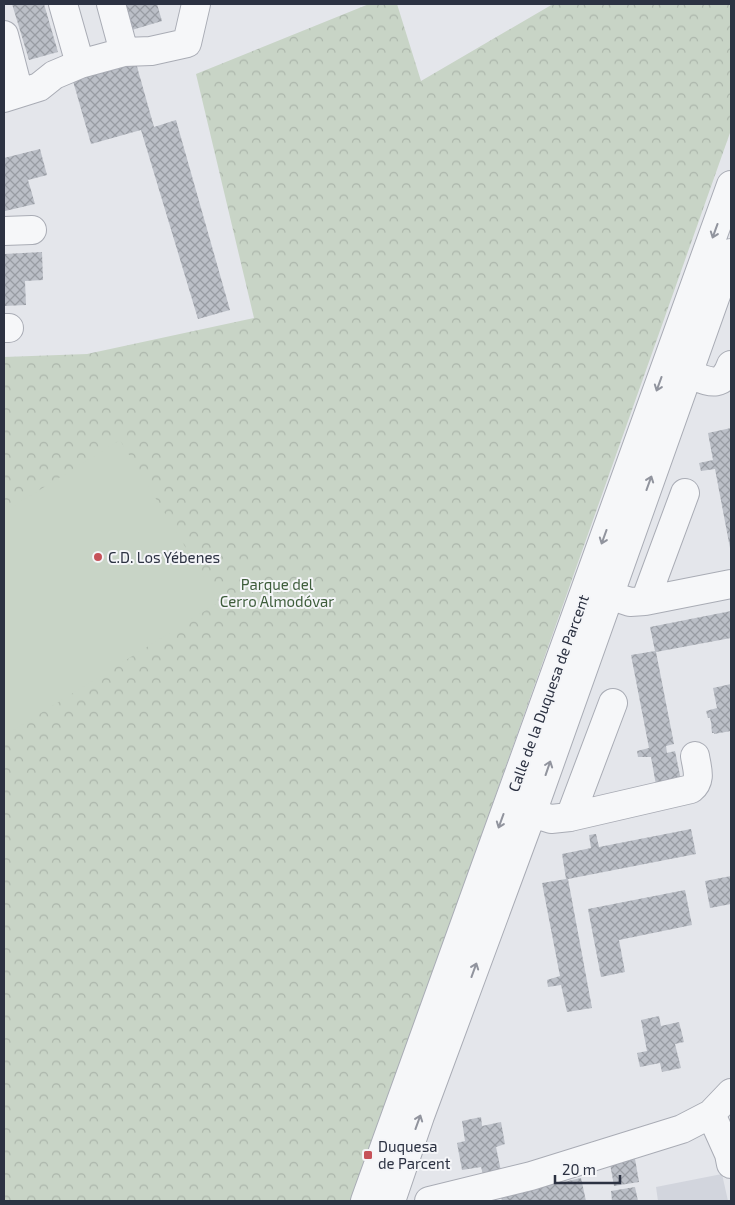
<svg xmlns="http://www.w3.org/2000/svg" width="735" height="1205" font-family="'Exo 2',sans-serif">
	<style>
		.built { fill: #d2d5dd }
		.park { fill: url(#park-crowns) }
		.pitch { fill: #c8d4c6 }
		.building { fill: url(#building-cross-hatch) }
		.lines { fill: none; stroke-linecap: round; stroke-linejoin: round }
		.minor-casing { stroke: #a9acb5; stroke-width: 30 }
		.minor { stroke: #f6f7f9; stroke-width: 28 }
		.oneway { stroke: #91949e }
		.poi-dot { fill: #c65259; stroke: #f4f5f8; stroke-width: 2 }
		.labels { text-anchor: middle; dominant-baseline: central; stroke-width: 4; stroke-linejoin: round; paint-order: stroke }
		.poi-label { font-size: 15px; fill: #2c3242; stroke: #f4f5f8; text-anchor: start }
		.park-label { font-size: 15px; fill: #3e5d3b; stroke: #f4f5f8 }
		.street-label { font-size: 15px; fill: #2c3242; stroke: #f4f5f8 }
	</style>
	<defs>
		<pattern id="park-crowns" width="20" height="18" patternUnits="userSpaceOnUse" patternTransform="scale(1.25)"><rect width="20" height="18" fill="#c8d4c6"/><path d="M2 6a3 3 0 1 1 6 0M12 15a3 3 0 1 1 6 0" fill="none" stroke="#acb6ab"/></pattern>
		<pattern id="building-cross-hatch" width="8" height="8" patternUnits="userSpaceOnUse" patternTransform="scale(1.25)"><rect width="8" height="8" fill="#bbbfc7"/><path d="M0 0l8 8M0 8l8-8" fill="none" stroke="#989ca3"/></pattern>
	</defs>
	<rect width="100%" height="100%" fill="#e4e6eb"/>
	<!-- built -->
	<path class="built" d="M722 1174 728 1201H658L656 1187Z"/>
	<!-- park -->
	<path class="park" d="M369 4H397L421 81 553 4H731V130L352 1201H4V357L87 354 254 318 196 74Z"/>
	<!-- pitch -->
	<path class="pitch" d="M120 440 219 602 4 736V512Z"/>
	<!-- building -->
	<path class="building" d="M12 4H44L58 52 29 60Z
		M125 4H157L162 21 132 30Z
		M136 63 154 127 176 120 230 310 198 319 141 130 91 144 73 81Z
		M40 149 47 175 28 180 35 204 5 211 4 158Z
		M42 252 43 280 25 281 26 305 4 306V254Z
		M731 428V548H730L715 469 701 471 699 463 713 460 708 433Z
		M731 611V638L656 652 674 744 666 746 667 753 675 751 681 780 656 785 651 757H638L637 751 649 748 631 655 655 651 650 627Z
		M731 684V731L714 734V733H712L711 722 710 718H708L706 711 717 708 713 688Z
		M691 829 696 854 568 879 592 1008 567 1012 561 985 548 987 547 980 560 976 542 883 566 879 562 854 591 848 589 835 596 834 599 847Z
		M731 876V904L710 908 705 881Z
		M685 890 692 925 619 940 625 972 601 977 588 909Z
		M659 1016 661 1026 679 1022 684 1042 675 1044 681 1068 662 1072 660 1063 640 1067 637 1053 647 1051 641 1020Z
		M481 1117 482 1126 501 1122 505 1144 496 1147 501 1171 483 1174 481 1167 462 1170 457 1143 465 1141 462 1121Z
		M635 1159 639 1182 614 1186 610 1164Z
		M581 1178 586 1201H502L501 1196Z
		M635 1187 638 1201H612L611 1191Z"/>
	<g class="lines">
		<!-- minor casing -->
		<g class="minor-casing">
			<path id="minor" d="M63 4 80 64
				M111 4 124 52
				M4 35 19 93
				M4 98 39 87 54 75 80 64 124 52 151 51 187 43 196 4
				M4 231 32 230
				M4 328H9
				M688 374C708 381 722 390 731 365
				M609 595 630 602 645 601 731 584
				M645 601 685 493
				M532 813 551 819 570 817 691 789C702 780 697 769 695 756
				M570 817 613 703
				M711 1114 729 1154 731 1164
				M365 1201 731 185
				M391 1201 420 1116 532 813 731 253
				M429 1201 531 1176 682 1129 711 1114 731 1093"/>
		</g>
		<!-- minor -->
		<use href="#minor" class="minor"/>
	</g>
	<!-- one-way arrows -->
	<defs><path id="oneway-shaft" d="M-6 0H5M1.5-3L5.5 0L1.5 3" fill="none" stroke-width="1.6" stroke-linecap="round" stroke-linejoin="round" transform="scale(1.25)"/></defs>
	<g class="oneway">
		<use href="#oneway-shaft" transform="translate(715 231) rotate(110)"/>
		<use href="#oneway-shaft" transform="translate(659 384) rotate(110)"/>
		<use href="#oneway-shaft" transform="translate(649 483) rotate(-70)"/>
		<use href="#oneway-shaft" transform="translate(604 537) rotate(110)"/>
		<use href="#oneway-shaft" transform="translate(548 768) rotate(-71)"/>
		<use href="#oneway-shaft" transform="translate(501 821) rotate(110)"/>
		<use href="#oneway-shaft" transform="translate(474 970) rotate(-70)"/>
		<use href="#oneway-shaft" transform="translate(418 1122) rotate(-70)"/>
	</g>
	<!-- markers -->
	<g class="poi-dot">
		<circle cx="98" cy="557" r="5"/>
		<rect x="363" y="1150" width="10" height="10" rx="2.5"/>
	</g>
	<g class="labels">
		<!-- poi labels -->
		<g class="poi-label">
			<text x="108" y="557">C.D. Los Yébenes</text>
			<text x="378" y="1146">Duquesa<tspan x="378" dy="17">de Parcent</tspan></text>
		</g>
		<!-- park labels -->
		<g class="park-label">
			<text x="277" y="584">Parque del<tspan x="277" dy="17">Cerro Almodóvar</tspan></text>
		</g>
		<!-- street labels -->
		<g class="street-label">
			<text transform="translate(548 693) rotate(-70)">Calle de la Duquesa de Parcent</text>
		</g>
	</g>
	<!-- border -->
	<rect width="735" height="1205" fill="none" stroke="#2c3242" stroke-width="10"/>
	<!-- scale -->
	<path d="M555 1175v8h65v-8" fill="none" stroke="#2c3242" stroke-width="2.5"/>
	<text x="562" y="1175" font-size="15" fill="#2c3242" stroke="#f4f5f8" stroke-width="4" paint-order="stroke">20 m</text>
</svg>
